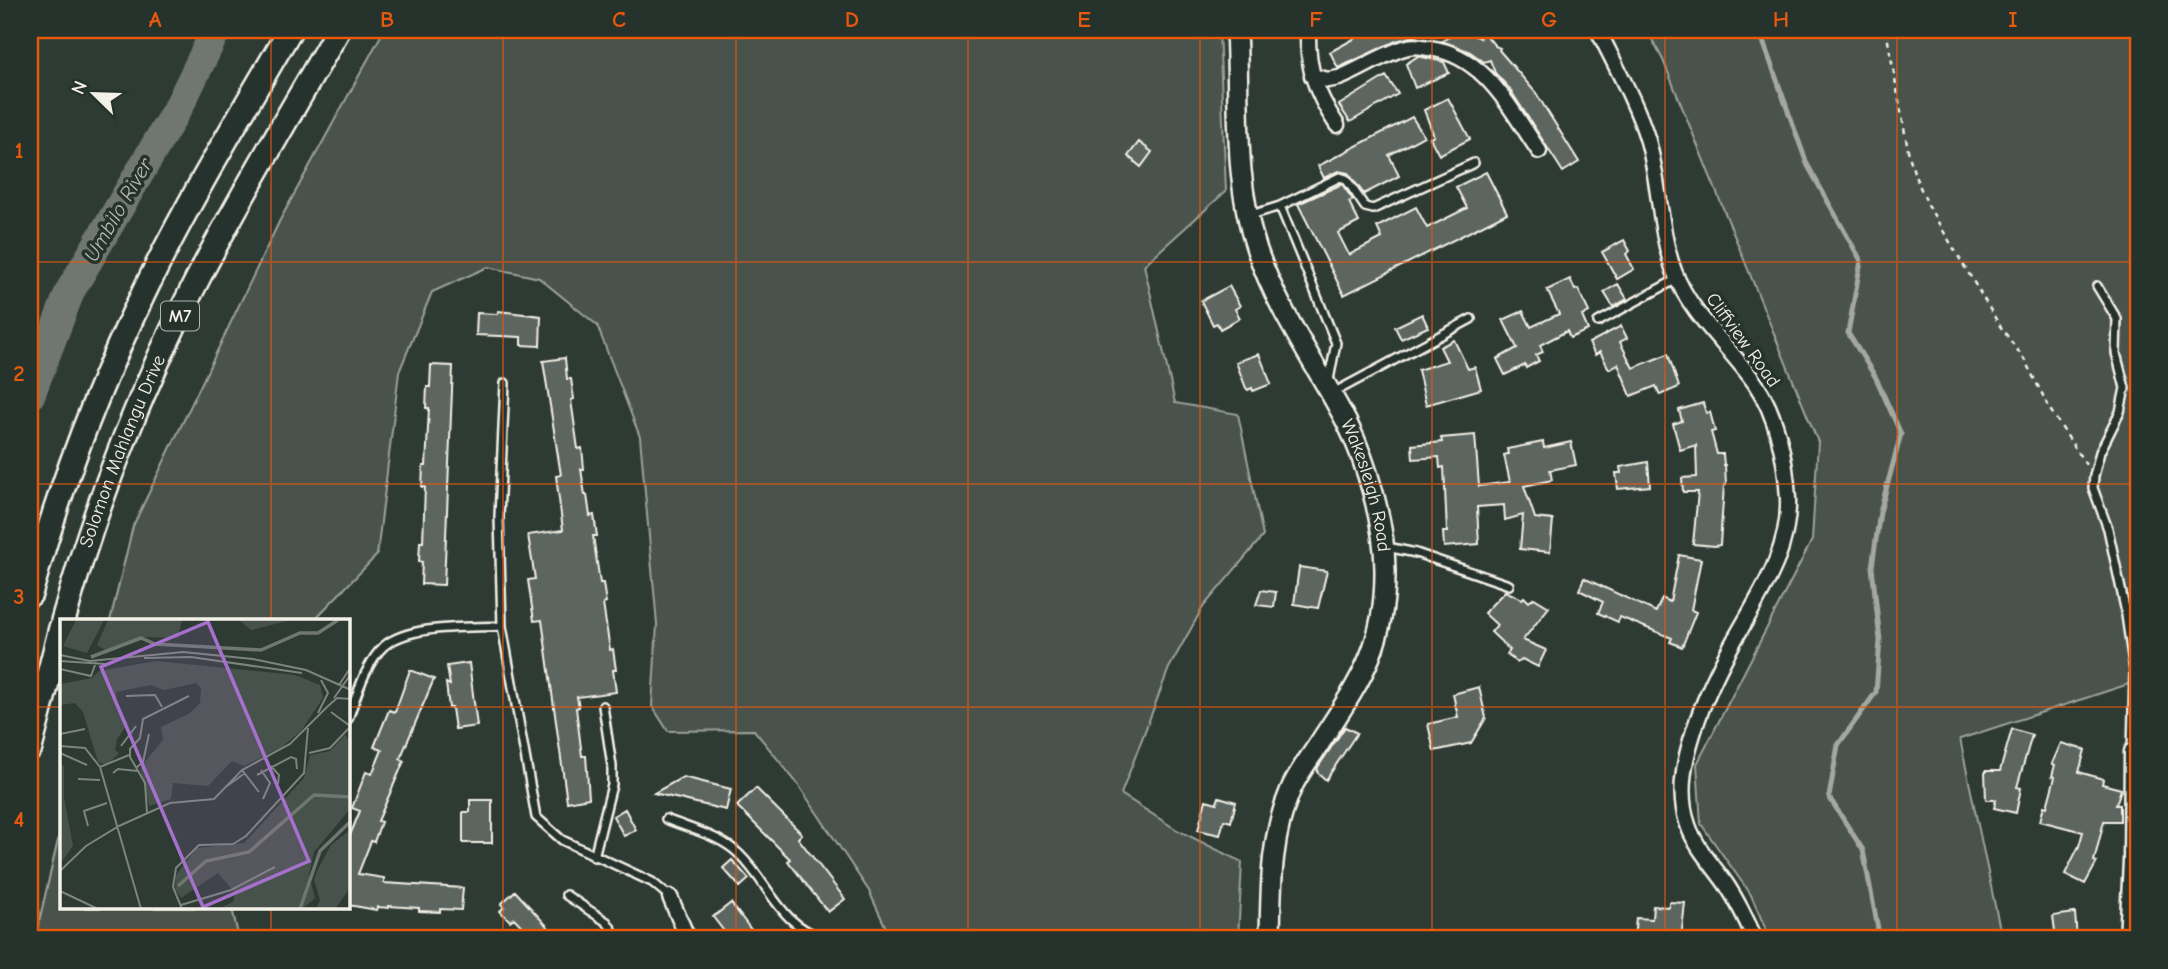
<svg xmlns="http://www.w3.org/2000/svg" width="2168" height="969" font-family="'Comic Neue',sans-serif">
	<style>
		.green { fill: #48524c; stroke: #9ea29a; stroke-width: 2 }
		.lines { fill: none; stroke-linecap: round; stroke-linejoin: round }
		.stream { stroke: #a4a8a0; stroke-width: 5 }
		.river { stroke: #6f7770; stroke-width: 30 }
		.building { fill: #5c655e; stroke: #f4f1e8; stroke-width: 2 }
		.service-casing { stroke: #f4f1e8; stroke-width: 12 }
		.minor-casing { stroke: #f4f1e8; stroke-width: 19 }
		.secondary-casing { stroke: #f4f1e8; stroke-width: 24 }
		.trunk-casing { stroke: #f4f1e8; stroke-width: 28 }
		.path { stroke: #f4f1e8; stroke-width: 2.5; stroke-dasharray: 5 5; stroke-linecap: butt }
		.service { stroke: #26332d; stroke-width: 7 }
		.minor { stroke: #26332d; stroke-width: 14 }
		.secondary { stroke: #26332d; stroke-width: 19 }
		.trunk { stroke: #26332d; stroke-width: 23 }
		.grid { fill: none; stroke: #e8590c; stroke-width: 2; stroke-opacity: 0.55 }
		.labels { text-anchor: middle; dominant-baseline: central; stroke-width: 7; stroke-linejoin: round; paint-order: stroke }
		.shield { fill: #26332d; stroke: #b6b8b0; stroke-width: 2 }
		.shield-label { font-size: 18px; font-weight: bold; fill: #f4f1e8 }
		.street-label { font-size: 19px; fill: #f4f1e8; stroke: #26332d }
		.water-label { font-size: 21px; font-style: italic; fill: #b8bab2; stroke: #26332d }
		.inset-river { fill: none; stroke: #6f7770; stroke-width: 3.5 }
		.inset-road { fill: none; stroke: #7d847c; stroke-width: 2 }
		.view { fill: #a571cd; fill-opacity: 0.15; stroke: #a571cd; stroke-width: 3.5 }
		.inset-edge { fill: none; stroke: #f4f1e8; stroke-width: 3.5 }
		.neatline { fill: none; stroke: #e8590c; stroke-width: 2.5 }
		.grid-label { font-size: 23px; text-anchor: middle; font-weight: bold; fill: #e8590c }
	</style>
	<rect width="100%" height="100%" fill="#2e3b34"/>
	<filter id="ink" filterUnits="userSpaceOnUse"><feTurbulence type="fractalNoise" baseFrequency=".0143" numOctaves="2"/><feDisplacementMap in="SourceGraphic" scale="14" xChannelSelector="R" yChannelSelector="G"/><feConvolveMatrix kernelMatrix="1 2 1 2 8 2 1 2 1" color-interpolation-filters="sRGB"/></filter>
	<g filter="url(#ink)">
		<!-- green -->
		<path class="green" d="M384 30H1219L1226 191 1144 265 1175 403 1238 414 1263 536 1203 607 1169 668 1121 794 1177 830 1242 862 1238 939H891L869 891 797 783 754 730 668 731 652 706 657 624 640 437 597 325 539 278 488 267 432 292 399 372 377 555 313 621H110L133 526 280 220Z
			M1647 30H2138V681L1960 739 2002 939H1770L1751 895 1701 824 1697 764 1812 540 1818 442 1663 60Z
			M61 827V908H232L239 939H35Z"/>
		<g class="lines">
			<!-- stream -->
			<path class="stream" d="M1759 30 1807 164 1861 261 1848 333 1876 378 1901 434 1880 512 1872 567 1880 640 1876 692 1838 745 1829 797 1863 850 1879 934 1884 939"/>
			<!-- river -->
			<path class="river" d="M30 395 70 291 180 104 216 30"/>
		</g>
		<!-- building -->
		<path class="building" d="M1370 30H1433V31L1396 41 1338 68 1330 52Z
			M1461 30 1480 38 1477 30H1482L1495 46 1500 48 1499 50 1536 93 1579 162 1563 172 1509 88 1495 73 1490 60 1484 62 1470 52 1442 41Z
			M1418 56 1444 62 1449 73 1415 88 1406 64Z
			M1386 76 1398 94 1350 122 1339 105Z
			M1448 98 1470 139 1439 155 1430 138 1434 136 1424 110Z
			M1412 117 1424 136 1389 155 1399 176 1364 194 1348 173 1338 171 1324 178 1318 166Z
			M1139 142 1152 152 1141 167 1128 156Z
			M1486 172 1507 213 1344 295 1298 204 1342 184 1353 200 1349 202 1359 222 1338 233 1349 255 1382 238 1377 227 1416 207 1427 228 1467 208 1456 187Z
			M1624 240 1630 251 1626 254 1634 269 1617 279 1602 252Z
			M1570 279 1575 290 1578 289 1589 312 1582 316 1588 330 1570 338 1567 331 1540 345 1543 352 1536 355 1539 361 1526 368 1525 365 1505 375 1497 359 1517 348 1503 320 1523 311 1531 327 1559 314 1547 290Z
			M1618 284 1627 299 1613 307 1604 292Z
			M1229 286 1240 306 1235 309 1240 318 1220 329 1217 323 1213 325 1201 301Z
			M498 311 541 316 540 346 521 345V337L476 335 477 313 498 314Z
			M1422 314 1428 327 1401 339 1395 327Z
			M1621 326 1627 338 1620 342 1633 368 1668 354 1679 387 1660 395 1656 386 1631 396 1618 364 1609 369 1600 352 1595 355 1589 343Z
			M1454 340 1468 369 1475 367 1481 389 1426 405 1418 370 1447 361 1440 347Z
			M1259 354 1271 384 1253 391 1252 388 1248 390 1246 388 1236 362Z
			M565 358 567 379H571L574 399 571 400 578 449 582 448 584 469H581L585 495H587L590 516 594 515 597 536H593L600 583H603L606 603 603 604 610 650 613 649 616 670H613L616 692 577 697 579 707 576 708 582 756H586L589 798 567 802 542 620 534 621 528 580 535 579 528 535 563 530 556 476 561 475 543 361Z
			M431 365 453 366 444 585 421 584 422 562 419 561 420 542H423L425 487H422L423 466H426L429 408H426L427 387H430Z
			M1703 403 1706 413 1710 412 1715 431 1711 432 1717 454H1723L1724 465H1725L1726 485H1724L1720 545 1715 546 1693 544 1698 492H1683L1682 478 1697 477 1696 445 1680 450 1673 424 1682 421 1679 410Z
			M1475 435 1479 486 1510 482 1504 455 1508 454 1507 449 1543 442 1544 448 1571 442 1576 465 1550 470 1552 480 1524 486 1535 518 1553 520 1550 552 1520 549 1523 515 1505 520 1504 505 1477 507 1479 544 1444 547 1443 532H1447L1444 467 1440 468 1439 457 1413 459 1412 445 1442 442 1441 438Z
			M1648 462 1650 486 1618 489 1616 473H1621L1620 467Z
			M1679 555 1701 559 1691 610 1696 612 1682 647 1670 642 1672 638 1620 617 1618 622 1598 613 1603 602 1579 590 1584 578 1656 612 1662 598 1670 602Z
			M1299 567 1327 571 1318 608 1294 604Z
			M1261 590 1276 592 1274 607 1256 605Z
			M1505 591 1522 599 1524 597 1529 602 1534 598 1549 607 1523 640 1546 650 1538 667 1522 659 1517 663 1507 654 1510 650 1491 632 1497 625 1484 613Z
			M469 663 477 726 455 729 452 708H449L446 683 450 685 447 666Z
			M410 670 434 679 400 759 404 761 378 821 381 822 374 842 371 841 358 874 384 878V883L463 888 461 910 440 909V912L419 911V908L389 906V908L378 907 377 910 348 905V840L360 811 352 808 366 772 372 774 382 750 374 747 389 710 395 712Z
			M1479 687 1486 718 1471 743 1434 751 1428 724 1458 717 1453 694Z
			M1345 727 1357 733 1326 780 1317 772 1318 767Z
			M2012 729 2032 735 2017 787 2021 788 2016 813 1994 808 1996 800H1986L1985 771H2000Z
			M2061 743 2085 750 2079 772 2103 779 2102 784 2121 789 2116 805H2120V821H2104L2094 861 2097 862 2085 884 2065 874 2079 846 2083 832 2040 821 2044 806 2047 807 2055 777 2052 776 2055 765 2052 764Z
			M683 777 731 789 726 810 654 793Z
			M756 788 802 834 798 838 845 899 828 912 788 861 790 859 737 806Z
			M1219 797 1236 802 1231 822 1224 820 1220 835 1198 830 1206 800 1217 803Z
			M470 800H492V843H463V812H470Z
			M625 809 636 830 624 836 613 816Z
			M732 860 749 879 740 887 723 868Z
			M515 891 559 939H534L514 918 510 921 500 911 504 907 501 904Z
			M1669 902 1685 903 1681 939H1634L1636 918 1652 919 1653 906 1669 907Z
			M731 903 758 939H730L713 917Z
			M2075 913 2077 939H2056L2053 916Z"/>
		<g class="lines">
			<!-- service casing -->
			<g class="service-casing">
				<path id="service" d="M1280 206 1336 343 1329 380
					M1251 215 1280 206 1340 177 1346 179 1365 207 1373 209 1474 163
					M2097 286 2117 319 2116 353 2125 388 2120 412 2100 452 2094 476 2093 488 2108 529 2125 608 2134 671 2132 751
					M1598 322 1677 279
					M505 383 499 517 502 626 536 817 562 840 652 882 670 897
					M1331 394 1471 319
					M1387 547 1416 553 1509 585
					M348 719C356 697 366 662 384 646 410 624 469 628 502 626
					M666 819C690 829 721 836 739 854 771 885 778 925 826 939
					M594 857 612 785V766L603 706
					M566 895 607 922 618 939"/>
			</g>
			<!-- minor casing -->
			<g class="minor-casing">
				<path id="minor" d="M1308 30C1307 69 1316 93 1337 125
					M1598 30C1615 65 1637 104 1648 141 1660 184 1659 230 1674 271 1690 314 1729 346 1755 383 1777 415 1786 460 1788 499 1790 556 1755 601 1729 650 1714 678 1701 706 1692 737 1683 766 1678 796 1688 825 1696 849 1715 867 1728 887 1739 904 1747 921 1755 939
					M1312 76 1328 80 1339 78C1362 69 1384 53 1408 47 1415 45 1422 47 1429 48 1485 55 1510 109 1539 151
					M670 897 688 939
					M2127 939 2131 861 2132 751"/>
			</g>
			<!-- secondary casing -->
			<g class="secondary-casing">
				<g id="secondary">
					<path id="s1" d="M1236 30C1240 102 1233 180 1257 250 1278 312 1317 365 1347 423 1367 463 1385 525 1385 570 1386 647 1359 682 1319 744 1310 758 1298 773 1291 789 1270 837 1271 888 1270 939"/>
				</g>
			</g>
			<!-- trunk casing -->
			<g class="trunk-casing">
				<g id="trunk">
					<path d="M30 594C59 489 99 384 147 286 190 198 241 114 290 30"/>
					<path id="s2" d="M63 621C88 531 121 441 160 356 211 244 277 137 338 30"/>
					<path d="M30 748 61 628"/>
				</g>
			</g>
			<!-- path -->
			<path class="path" d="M1886 30 1909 155 1915 176 1929 207 2000 326 2024 359 2051 411 2086 465"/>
			<!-- service -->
			<use href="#service" class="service"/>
			<!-- minor -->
			<use href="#minor" class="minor"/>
			<!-- secondary -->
			<use href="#secondary" class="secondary"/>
			<!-- trunk -->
			<use href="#trunk" class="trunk"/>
		</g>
	</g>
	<!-- grid -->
	<path class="grid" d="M271 30V621M503 30V939M736 30V939M968 30V939M1200 30V939M1432 30V939M1665 30V939M1897 30V939M30 262H2138M30 484H2138M30 707H61M348 707H2138M271 908V939"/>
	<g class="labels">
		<!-- shield labels -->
		<rect class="shield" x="161" y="301.5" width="38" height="29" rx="5"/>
		<g class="shield-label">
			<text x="180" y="316">M7</text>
		</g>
		<!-- street labels -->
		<g class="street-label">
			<text transform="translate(1743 340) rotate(54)">Cliffview Road</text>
			<text stroke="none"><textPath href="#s2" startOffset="180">Solomon Mahlangu Drive</textPath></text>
			<text stroke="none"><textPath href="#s1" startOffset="483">Wakesleigh Road</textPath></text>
		</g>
		<!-- water labels -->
		<g class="water-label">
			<text transform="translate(118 210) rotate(-60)">Umbilo River</text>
		</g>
	</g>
	<!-- overview -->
	<g transform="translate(60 619)">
		<rect width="290" height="290" fill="#2e3b34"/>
		<path d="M16 1H44L27 34 3 27ZM48 1H122L118 19 80 18 45 31 37 26ZM179 1H231L191 11ZM96 42 235 56 260 66 263 79 241 112 222 128 184 147 172 142 148 167 113 164 111 180 89 187 80 149 103 121 101 108 130 94 140 84 141 69 136 64 104 71 91 66 56 73 57 91 68 104 57 120 55 131 59 134 47 146 38 143 23 93 15 84 0 86V65L32 59 39 52ZM285 116 290 122V190L254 233 249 256 255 279 242 290H158L173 283 175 274 158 254 121 279 115 270 116 256 137 229 184 224 244 159 250 136 270 132ZM0 145 4 147V179L13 227 0 245ZM290 211V269L275 290H256L260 281 254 261 257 252 271 226Z" fill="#48524c"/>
		<path class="inset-river" d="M31 38 81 19 95 25 201 31 240 14H258L278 1M118 267 146 242 189 233 254 176 291 178M240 290 260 232 291 202"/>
		<path class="inset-road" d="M0 36 30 42 123 33 193 40 246 51 291 71M84 39 131 38 242 54M0 42 45 45M0 50 31 57 36 43M279 66 291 48M66 77 95 76 102 88M274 79 291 55M267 88 277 79 291 80M271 93 290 107M258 94 268 74 261 61M0 115 25 110M0 127 25 129 40 148 81 290M61 127 76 107M0 134 27 146M249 134 270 129 291 107M211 147 219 156 218 165M40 148 69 136M76 149 83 143 89 115M182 151 199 173M201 151 210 164 203 180M53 154 58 150 78 152M197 156 231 138 236 140 237 150M18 160 40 161M167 167 185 154M87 194 85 164 70 138V130L80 119 83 100 129 77M28 207 24 192 47 184M0 252 26 227 59 207 110 184 154 180 182 151 230 125 268 87M0 272 38 290M121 286 171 271 215 248M122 290 113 268 116 249 139 226 173 225 186 217 244 154 248 109"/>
		<path class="view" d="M148 3 249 242 143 288 41 48Z"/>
		<rect width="290" height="290" class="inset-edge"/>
	</g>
	<!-- margin -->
	<rect width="2168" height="969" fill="none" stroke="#26332d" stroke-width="77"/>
	<!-- north arrow -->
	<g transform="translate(94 94) rotate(293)" stroke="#26332d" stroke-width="5" paint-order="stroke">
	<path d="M0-5L12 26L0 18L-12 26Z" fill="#f4f1e8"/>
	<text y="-10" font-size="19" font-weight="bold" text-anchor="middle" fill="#f4f1e8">N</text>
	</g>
	<rect x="38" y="38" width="2092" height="892" class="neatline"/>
	<g class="grid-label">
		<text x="155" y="27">A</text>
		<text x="387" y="27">B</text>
		<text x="619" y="27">C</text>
		<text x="852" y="27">D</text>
		<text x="1084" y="27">E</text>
		<text x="1316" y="27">F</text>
		<text x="1549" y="27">G</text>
		<text x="1781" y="27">H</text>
		<text x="2013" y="27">I</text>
		<text x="19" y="158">1</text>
		<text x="19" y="381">2</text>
		<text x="19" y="604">3</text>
		<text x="19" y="827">4</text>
	</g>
</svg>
